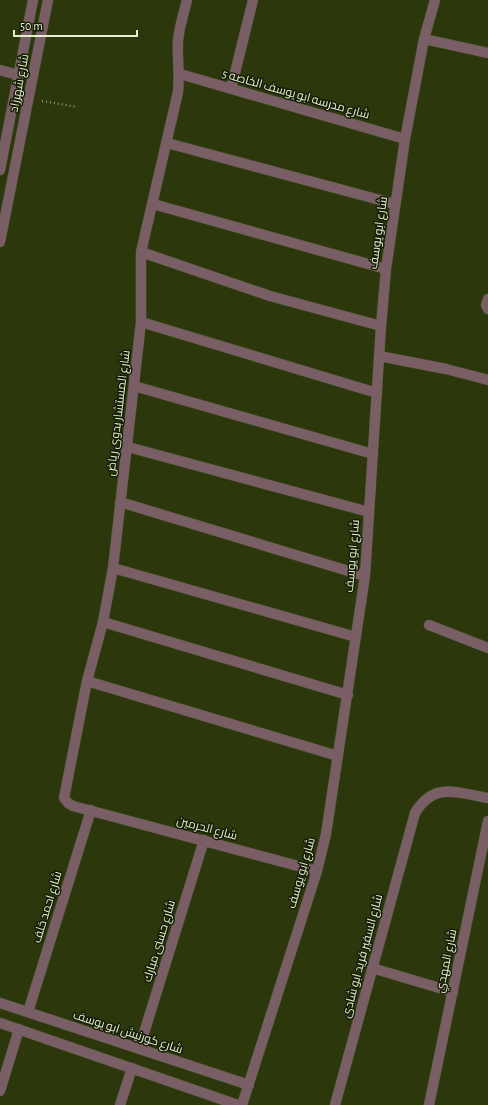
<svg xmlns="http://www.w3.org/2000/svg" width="488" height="1105" font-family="'Alegreya Sans',Cairo,sans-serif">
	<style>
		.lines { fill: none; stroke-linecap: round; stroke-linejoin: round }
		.minor-casing { stroke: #49542b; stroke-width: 11 }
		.path { stroke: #8b9671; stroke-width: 2.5; stroke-dasharray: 1 3; stroke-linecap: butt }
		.minor { stroke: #7a5e65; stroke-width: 10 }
		.labels { text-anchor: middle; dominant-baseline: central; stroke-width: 3; stroke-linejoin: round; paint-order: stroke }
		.street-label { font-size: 12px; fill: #e4eed0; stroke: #161d06 }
	</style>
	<rect width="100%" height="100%" fill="#2c370c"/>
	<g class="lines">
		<!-- minor casing -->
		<g class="minor-casing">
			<path id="minor" d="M187 0C184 13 179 27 178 41 177 58 180 74 178 92L141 252V322L113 568 103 622 87 681 64 798 68 803 73 806 317 871
				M424 39 488 53
				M0 70 18 75
				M180 74 405 139
				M231 89 253 0
				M167 143 395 204
				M0 170 33 0
				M153 204 386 269
				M0 242 48 0
				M141 252 270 296 381 326
				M488 299 486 305 488 309
				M141 322 377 393
				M379 356 446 369 488 380
				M134 386 373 454
				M128 447 369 512
				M120 502 365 576
				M113 568 356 637
				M103 622 348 695
				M429 625 488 648
				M87 681 338 756
				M372 968 453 992
				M0 1003 249 1085
				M28 1012 91 810
				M0 1023 238 1105
				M139 1049 204 840
				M0 1091 19 1029
				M120 1105 132 1068
				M242 1105 317 871 326 834 365 576 381 326 386 269 405 139 424 39 435 0
				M335 1105 415 813C434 781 457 793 488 798
				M429 1105 488 821"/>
		</g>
		<!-- path -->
		<path class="path" d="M42 101 77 107"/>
		<!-- minor -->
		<use href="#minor" class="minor"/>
	</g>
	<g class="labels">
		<!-- street labels -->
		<g class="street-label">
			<text transform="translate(19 83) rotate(-79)">شارع شهرزاد</text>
			<text transform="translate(296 94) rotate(16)">شارع مدرسه ابو يوسف الخاصه 5</text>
			<text transform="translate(378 233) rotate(-82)">شارع ابو يوسف</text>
			<text transform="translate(118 413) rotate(-83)">شارع المستشار بدوى رياض</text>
			<text transform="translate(352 556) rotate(-85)">شارع ابو يوسف</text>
			<text transform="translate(207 828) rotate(15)">شارع الحرمين</text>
			<text transform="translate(301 873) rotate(-74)">شارع ابو يوسف</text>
			<text transform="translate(47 907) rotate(-73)">شارع احمد خلف</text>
			<text transform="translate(159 941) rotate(-73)">شارع حسنى مبارك</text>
			<text transform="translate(362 956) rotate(-75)">شارع السفير فريد ابو شادى</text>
			<text transform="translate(446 961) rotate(-78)">شارع المهدي</text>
			<text transform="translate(128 1032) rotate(18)">شارع كورنيش ابو يوسف</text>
		</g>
	</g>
	<!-- scale -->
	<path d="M14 30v6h123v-6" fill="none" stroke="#e4eed0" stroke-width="2"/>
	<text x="20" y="30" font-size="12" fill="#e4eed0" stroke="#161d06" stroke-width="3" paint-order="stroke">50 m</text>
</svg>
